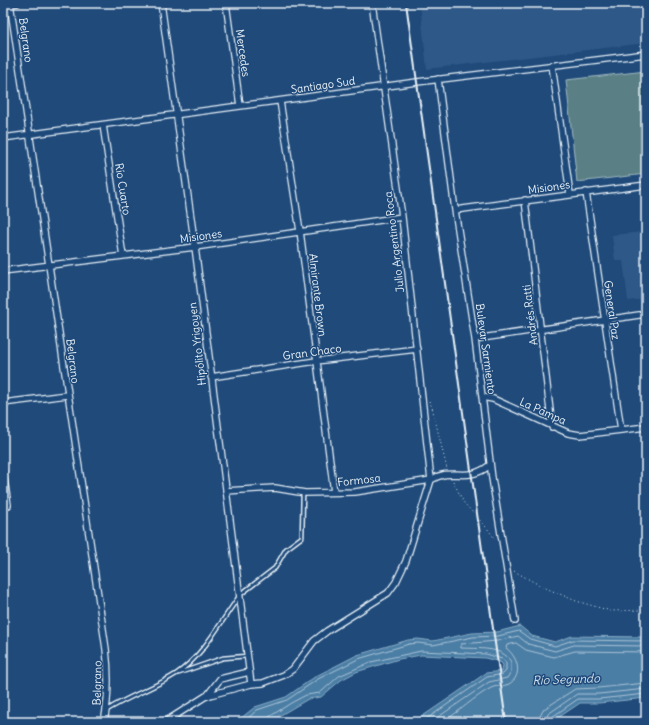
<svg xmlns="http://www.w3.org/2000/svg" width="649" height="725" font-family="Delius,sans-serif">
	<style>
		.built { fill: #2f5888 }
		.green { fill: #5a8086; stroke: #a1b8bf }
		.water { fill: #4c7ea5; stroke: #8aacc6 }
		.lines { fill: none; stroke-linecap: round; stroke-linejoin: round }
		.shore { stroke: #aac3d7; stroke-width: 1 }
		.service-casing { stroke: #e8f1f8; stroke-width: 5.5 }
		.minor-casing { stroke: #e8f1f8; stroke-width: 8 }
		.path { stroke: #e8f1f8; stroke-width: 1; stroke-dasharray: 1 3; stroke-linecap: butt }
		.service { stroke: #1f4a7a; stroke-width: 2.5 }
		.minor { stroke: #1f4a7a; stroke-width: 5.5 }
		.rail { stroke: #e8f1f8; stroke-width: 2 }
		.labels { text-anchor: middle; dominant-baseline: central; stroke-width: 3; stroke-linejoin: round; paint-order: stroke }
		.street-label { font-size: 11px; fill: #e8f1f8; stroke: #1f4a7a }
		.water-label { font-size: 12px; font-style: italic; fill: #d1e0ec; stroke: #1f4a7a }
	</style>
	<rect width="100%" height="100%" fill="#1f4a7a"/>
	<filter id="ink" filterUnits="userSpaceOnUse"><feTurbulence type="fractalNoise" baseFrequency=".025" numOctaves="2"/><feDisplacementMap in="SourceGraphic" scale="8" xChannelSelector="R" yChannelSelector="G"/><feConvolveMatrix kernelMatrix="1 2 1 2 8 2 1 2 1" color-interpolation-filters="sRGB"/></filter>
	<g filter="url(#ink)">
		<!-- built -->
		<path class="built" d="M420 3H642L646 43 427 69Z
			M643 232 646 258V299L628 301 623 261H615L612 235Z"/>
		<!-- green -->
		<path class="green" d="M646 71V174L577 182 566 80Z"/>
		<!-- water -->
		<path class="water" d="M520 626 532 636 555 642 572 636 646 637V698L599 703H580L552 722H414L486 673 502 671 503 665 500 662 485 658 421 655 399 659 356 672 341 680 321 697 308 699 269 722H236L255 707 286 697 316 676 357 655 408 640 418 639 433 641 472 633 497 632Z"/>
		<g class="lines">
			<!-- shore -->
			<path class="shore" d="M244 722 257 710 287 700 318 679 358 659 409 644 418 643 433 645 473 637 498 636 519 631 530 639 555 646 573 640 646 641
				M267 722 269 717 291 703 306 695 320 693 339 676 371 662 421 651 486 654 502 659 506 662V671L503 674 487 677 422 722
				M431 722 489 682 507 678 511 672V662C503 646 477 649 461 648V644L497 641 518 636 528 644 555 651 574 645 646 646
				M443 722C459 712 474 697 491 688 496 685 503 687 509 684 524 675 517 656 506 648L507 645 516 643 526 650 554 657 575 651 646 652
				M539 722 541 714 544 709 575 689 598 688 646 683
				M545 722 548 714 577 694H599L646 689
				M550 722 552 717 578 699H599L646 694"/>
			<!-- service casing -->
			<g class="service-casing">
				<path id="service" d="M241 594 275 568 286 549 302 537 303 493
					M179 673 223 658 247 656
					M107 710C129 696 154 688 176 674 203 656 220 623 238 598"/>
			</g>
			<!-- minor casing -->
			<g class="minor-casing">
				<path id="minor" d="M10 3 106 649C109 674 109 697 104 722
					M161 3 195 247 251 684
					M226 3 240 106
					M3 5 17 3
					M552 65 570 194
					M438 79 455 210 475 339 492 478 515 621
					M280 101 300 231 334 492
					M103 125 123 256
					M3 138 417 82 646 54
					M586 192 621 430
					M525 200 552 427
					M455 210 646 185
					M3 271 195 247 402 217
					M475 339 646 314
					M211 377 316 361 417 349
					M482 397 493 399 568 433 580 435 646 427
					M3 403 67 395
					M3 471 8 505
					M226 491 275 488 305 493 355 492 431 480C453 466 466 484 490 465
					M207 696 220 679 249 672
					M165 722 206 696 251 684 263 683 284 675 293 669 314 641 327 631 388 593 396 582 406 561 431 480 402 217 372 3"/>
			</g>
			<!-- path -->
			<path class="path" d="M429 401 432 407 447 469
				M453 481 464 503 487 528 495 539
				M514 571 541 586 576 601 611 611 646 610"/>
			<!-- service -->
			<use href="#service" class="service"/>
			<!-- minor -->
			<use href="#minor" class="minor"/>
			<!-- rail -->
			<path class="rail" d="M406 3 506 722"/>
		</g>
	</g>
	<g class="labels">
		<!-- street labels -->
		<g class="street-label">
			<text transform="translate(26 40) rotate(82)">Belgrano</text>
			<text transform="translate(243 53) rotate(82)">Mercedes</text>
			<text transform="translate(323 85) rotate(-8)">Santiago Sud</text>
			<text transform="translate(549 187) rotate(-8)">Misiones</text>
			<text transform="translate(123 189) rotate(81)">Río Cuarto</text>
			<text transform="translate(201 236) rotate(-8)">Misiones</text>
			<text transform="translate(394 242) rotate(-97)">Julio Argentino Roca</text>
			<text transform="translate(318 295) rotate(83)">Almirante Brown</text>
			<text transform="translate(612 310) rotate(82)">General Paz</text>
			<text transform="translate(530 315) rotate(-97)">Andrés Ratti</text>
			<text transform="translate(197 344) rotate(-97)">Hipólito Yrigoyen</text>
			<text transform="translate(486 349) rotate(82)">Bulevar Sarmiento</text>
			<text transform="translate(312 352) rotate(-8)">Gran Chaco</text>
			<text transform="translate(73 361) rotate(83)">Belgrano</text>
			<text transform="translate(543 411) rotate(24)">La Pampa</text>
			<text transform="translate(359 480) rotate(-6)">Formosa</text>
			<text transform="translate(97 683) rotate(-89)">Belgrano</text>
		</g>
		<!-- water labels -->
		<g class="water-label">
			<text transform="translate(566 679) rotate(-2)">Río Segundo</text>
		</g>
	</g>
	<!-- margin -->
	<rect width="649" height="725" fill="none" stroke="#1f4a7a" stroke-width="16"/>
	<rect x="8" y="8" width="633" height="709" fill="none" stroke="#e8f1f8" stroke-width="1.5" filter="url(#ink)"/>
</svg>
